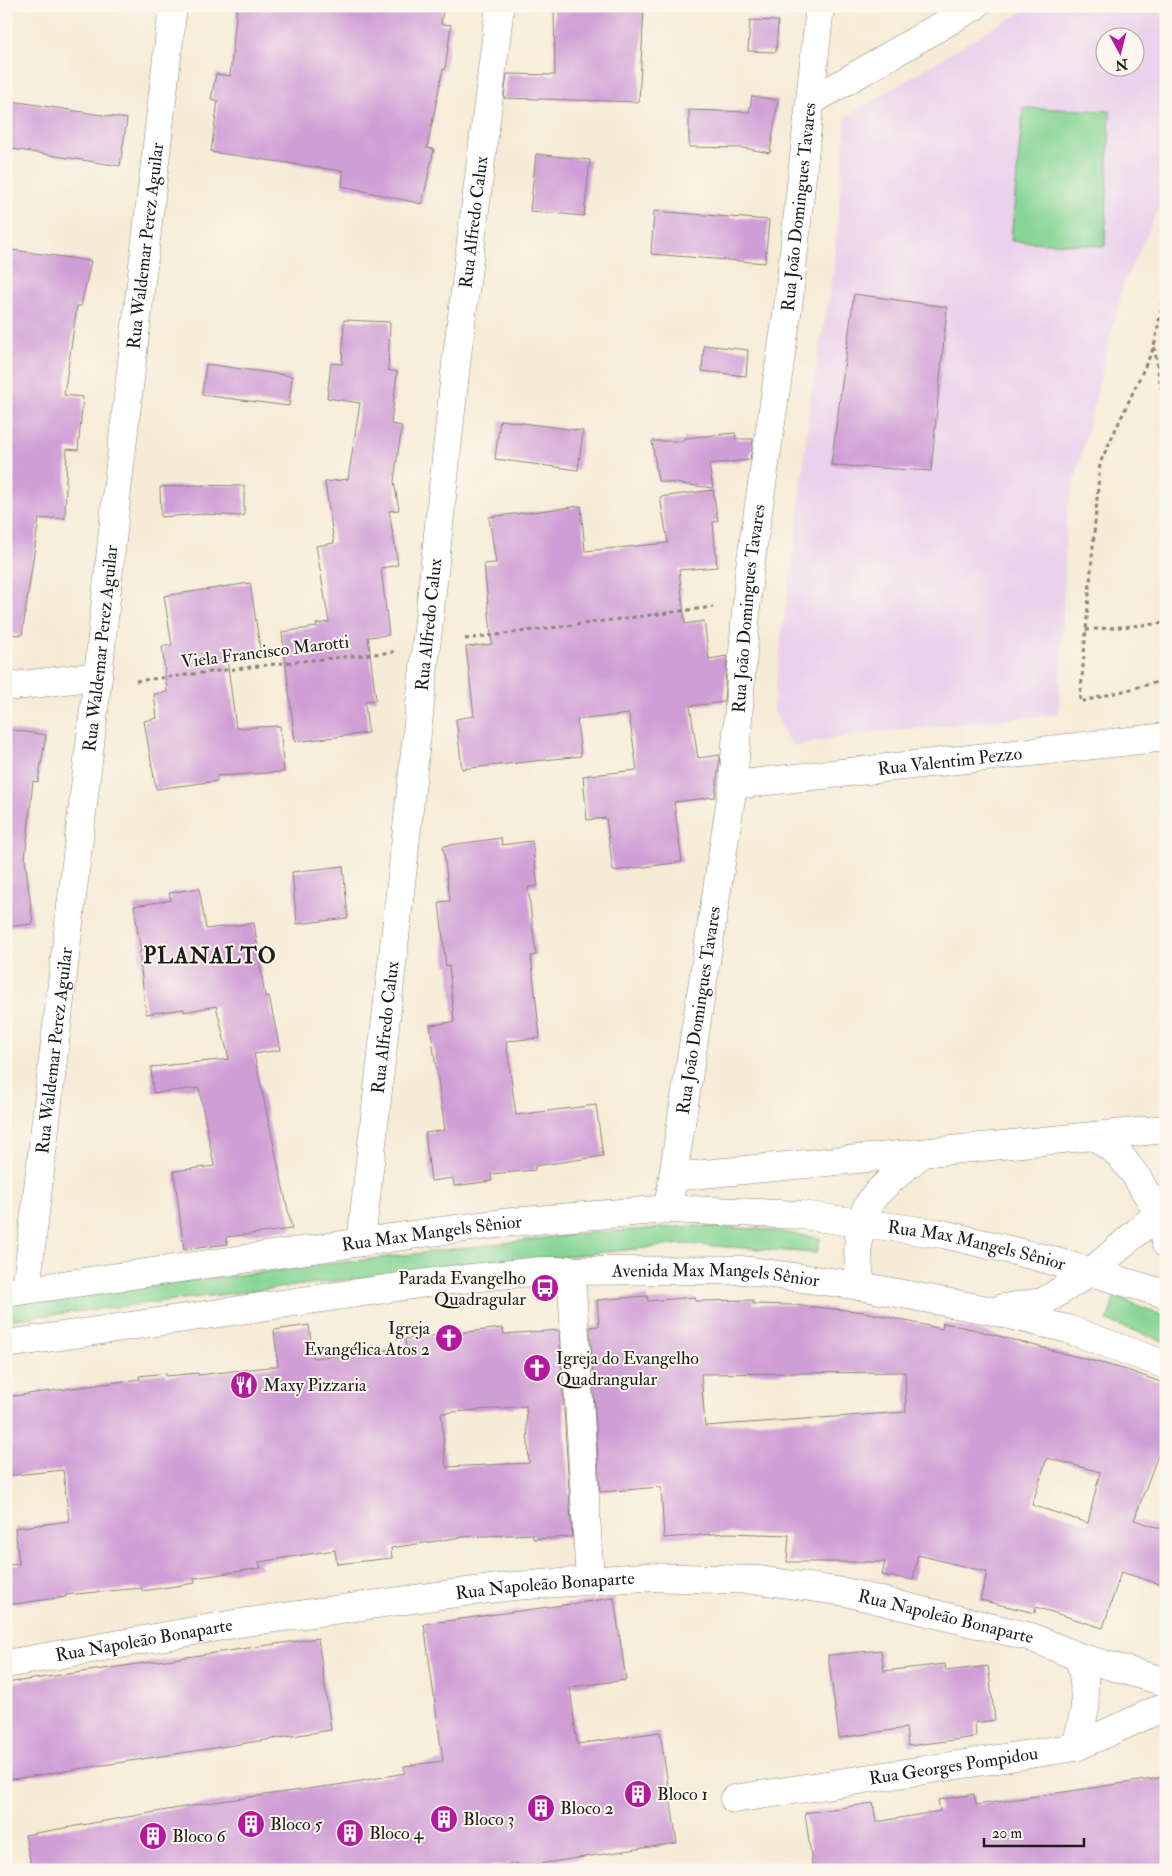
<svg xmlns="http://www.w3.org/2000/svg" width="1172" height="1876" font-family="'IM FELL Double Pica',serif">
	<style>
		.built { fill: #ead1ec; fill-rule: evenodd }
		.green { fill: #86d595; stroke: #517858 }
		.building { fill: #d09ed6; fill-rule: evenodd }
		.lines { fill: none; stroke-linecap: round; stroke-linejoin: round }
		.minor-casing { stroke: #898479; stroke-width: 29 }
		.path { stroke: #898479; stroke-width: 3; stroke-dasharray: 4 4; stroke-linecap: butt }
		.minor { stroke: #fff; stroke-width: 28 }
		.labels { text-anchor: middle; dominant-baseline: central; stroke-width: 4; stroke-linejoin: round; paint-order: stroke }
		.street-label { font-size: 18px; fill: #1c1c1c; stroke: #fbf7ec }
		.poi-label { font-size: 18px; fill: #1c1c1c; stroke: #fbf7ec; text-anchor: start }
		.district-label { font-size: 22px; font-weight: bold; letter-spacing: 1px; fill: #1c1c1c; stroke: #fbf7ec }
	</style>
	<rect width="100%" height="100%" fill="#fbf7ec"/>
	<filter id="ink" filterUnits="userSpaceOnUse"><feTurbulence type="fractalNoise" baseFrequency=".02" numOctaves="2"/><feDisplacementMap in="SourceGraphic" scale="10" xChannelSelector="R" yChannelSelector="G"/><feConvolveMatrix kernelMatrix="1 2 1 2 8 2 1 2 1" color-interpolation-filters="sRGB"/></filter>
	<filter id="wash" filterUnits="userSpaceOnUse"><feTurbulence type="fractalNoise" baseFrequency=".0096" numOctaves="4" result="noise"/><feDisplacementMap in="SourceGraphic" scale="20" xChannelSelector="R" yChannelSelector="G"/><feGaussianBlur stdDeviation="1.12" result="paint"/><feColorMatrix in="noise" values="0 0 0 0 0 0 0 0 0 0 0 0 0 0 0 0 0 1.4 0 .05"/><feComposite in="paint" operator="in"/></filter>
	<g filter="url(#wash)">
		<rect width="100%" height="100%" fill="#f6ebd6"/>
		<!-- built -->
		<path class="built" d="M1036 6H1166V194L1124 283 1067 512 1059 714 858 734 794 746 784 733 773 708 782 633 797 531 810 401 833 275 846 117 999 24ZM1104 38H1134V68H1104Z"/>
		<!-- green -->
		<path class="green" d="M1023 108 1110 111 1105 246 1011 241Z
			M692 1226 760 1229 820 1238 817 1253 683 1244 396 1274 6 1320V1303L586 1233Z
			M1115 1296 1166 1317V1342L1107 1321Z"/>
		<g id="blocks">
			<!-- building -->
			<path class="building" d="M237 6H444L441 24 451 25 445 70 443 69 427 148 434 149 422 204 342 186 343 171 211 152 218 101 211 99 216 74 230 76Z
				M644 8 639 102 504 98 507 74 555 75 554 9Z
				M750 20 778 21 776 52 748 51Z
				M752 96 778 100 770 153 743 148 689 147V110L749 112Z
				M6 100 127 119 120 166 6 148Z
				M536 154 590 160 584 216 530 211Z
				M654 211 769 220 765 263 651 254Z
				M6 249 91 261 81 306H77L64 395 83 397 78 450 67 449 65 518 39 519 22 635 6 634Z
				M854 294 947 307 931 471 831 465Z
				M344 320 390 322 388 370 397 372 391 424 402 426 394 481 399 510 389 511 398 565 381 568 389 635 368 637 376 700 365 701 368 733 295 742 282 632 317 627 316 624 329 622 316 546 334 543 325 482 348 479 360 403 327 398 331 363 342 364Z
				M704 345 748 350 746 376 702 371Z
				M206 364 292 376 289 406 202 395Z
				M500 420 583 431 578 470 495 459Z
				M735 433 736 439H753L750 460 709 464 713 488 658 481 652 441H684V438Z
				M194 485 244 486V516L203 514 161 517 160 487Z
				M713 490 718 521 713 522 717 567 679 570 685 624 704 621 709 659 727 656 724 702 690 706 698 758 720 755 715 797 674 802 682 862 613 871 606 818 587 820 583 776 637 770 629 714 577 720 581 756 462 769 456 719 474 716 466 647 492 644 484 564 496 563 489 517 581 506 585 551 668 543 660 497Z
				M250 583 261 654 227 659 236 728 280 726 284 772 217 776V781L156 789 144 721 157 718 154 694 167 692 162 646 172 645 164 596Z
				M6 729 46 735 38 782 33 781 25 859 33 924 6 927Z
				M501 838 502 845 532 841 538 886 528 887 536 955 531 956 540 1038 506 1041 516 1115 596 1105 603 1156 535 1166V1170L491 1174 492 1181 454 1186 453 1178 431 1181 425 1133 445 1130 430 1025 454 1022 449 965 446 966 439 902 450 901 443 846Z
				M343 866 348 918 297 924 292 872Z
				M199 888 206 929 254 923 265 997 269 996 280 1050 254 1054 292 1229 226 1237 227 1244 184 1250 174 1171 214 1166 199 1088 153 1093 151 1067 229 1059 216 1006 184 1012V1009L146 1014 139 952H141L134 906 171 900 169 893Z
				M647 1296 648 1301 695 1297 696 1301 753 1300V1304L794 1305 865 1312 942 1329 943 1323 972 1329 1127 1370 1166 1384V1433L1134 1520 1166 1530V1586L1121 1572 1103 1628 1036 1607 1035 1613 980 1600 987 1572 918 1555 913 1580 882 1575 885 1562H787L789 1535 727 1533 664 1538 661 1487 600 1492 590 1327 599 1326 597 1300ZM905 1372 906 1412 705 1426 701 1374ZM1047 1458 1100 1472 1088 1523 1032 1505Z
				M309 1325 313 1358 406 1348 405 1339 476 1331 503 1328 504 1334 559 1330 572 1537 533 1539V1534L462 1537 391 1548 392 1558 337 1564 335 1550 259 1562 261 1568 194 1578 195 1583 142 1591V1588L65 1595 66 1597 6 1605V1565L19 1564 15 1528 69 1521 63 1470 6 1476V1397L140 1379 139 1376 166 1373V1376L198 1373V1375L278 1366 274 1330ZM526 1406 529 1463 446 1467 441 1413Z
				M614 1598 626 1680 570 1687 577 1744 660 1732 677 1843 518 1867 517 1863 470 1870H32L25 1835 207 1803 344 1784 405 1773 404 1766 443 1761 424 1624Z
				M318 1638 331 1730 6 1780V1683Z
				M881 1650 884 1671 945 1664 946 1671 988 1666 995 1720 975 1723 976 1737 908 1746 906 1728 839 1738 828 1655Z
				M1166 1777V1870H813L805 1813 873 1803 876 1822 940 1811 938 1800 974 1794 976 1805Z"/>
		</g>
	</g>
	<g filter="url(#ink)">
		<use href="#blocks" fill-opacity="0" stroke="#898479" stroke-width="1"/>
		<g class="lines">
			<!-- minor casing -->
			<g class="minor-casing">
				<g id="minor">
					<path d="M810 102 975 6"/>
					<path d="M6 687 98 676"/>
					<path id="s1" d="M733 785 1166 737"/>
					<path d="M1094 1136 1119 1154 1136 1176 1159 1214 1166 1244"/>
					<path d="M673 1177 1166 1129"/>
					<path id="s2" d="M668 1209 733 785 749 573 788 307 820 6"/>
					<path id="s3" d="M361 1242 402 875 456 364 500 6"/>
					<path d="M571 1270 590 1580"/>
					<path d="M860 1286C858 1255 853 1219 876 1194 890 1179 907 1167 922 1153"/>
					<path id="s4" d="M26 1290 98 676 117 491 173 6"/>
					<path id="s5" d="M6 1293 432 1232 512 1222 668 1209 801 1215 943 1234 1043 1258 1166 1294"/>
					<path d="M1003 1308 1043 1302 1092 1271 1166 1207"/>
					<path id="s6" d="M6 1344 440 1281 541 1271 743 1270 860 1286 988 1310 1068 1329 1166 1365"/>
					<path id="s7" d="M6 1664 240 1623 450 1594 514 1586 644 1577 759 1580 845 1592 1031 1637 1079 1657 1166 1682"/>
					<path d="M1076 1747 1085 1709 1084 1679 1079 1657"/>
					<path id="s8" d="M734 1799 1076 1747 1166 1706"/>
				</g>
			</g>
			<!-- path -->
			<path class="path" d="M1166 286 1154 347 1100 463 1080 702 1166 680
				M1154 347 1166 416
				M1086 630 1166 623
				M465 639 713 607
				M136 681 292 662 394 652"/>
			<!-- minor -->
			<use href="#minor" class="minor"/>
		</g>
	</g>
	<!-- icons -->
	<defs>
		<g id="bus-disc" transform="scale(1.4375)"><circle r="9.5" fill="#b5179e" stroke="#fbf7ec"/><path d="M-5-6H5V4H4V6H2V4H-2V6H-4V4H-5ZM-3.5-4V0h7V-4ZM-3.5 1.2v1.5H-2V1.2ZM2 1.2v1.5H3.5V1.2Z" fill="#fff"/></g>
		<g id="church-disc" transform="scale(1.4375)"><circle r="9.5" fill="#b5179e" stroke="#fbf7ec"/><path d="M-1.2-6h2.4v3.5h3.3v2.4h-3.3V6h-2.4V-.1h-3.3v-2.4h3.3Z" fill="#fff"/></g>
		<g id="restaurant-disc" transform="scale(1.4375)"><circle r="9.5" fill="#b5179e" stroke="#fbf7ec"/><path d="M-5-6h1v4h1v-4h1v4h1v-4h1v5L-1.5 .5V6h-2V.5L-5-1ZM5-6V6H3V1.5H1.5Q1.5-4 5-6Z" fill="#fff"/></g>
		<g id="building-disc" transform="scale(1.4375)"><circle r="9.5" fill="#b5179e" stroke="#fbf7ec"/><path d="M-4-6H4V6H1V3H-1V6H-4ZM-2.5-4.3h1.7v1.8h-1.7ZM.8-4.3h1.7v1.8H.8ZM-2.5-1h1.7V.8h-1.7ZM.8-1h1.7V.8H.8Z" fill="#fff"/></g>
	</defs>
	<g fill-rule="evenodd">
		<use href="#bus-disc" x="545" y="1288"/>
		<use href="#church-disc" x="449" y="1338"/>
		<use href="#church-disc" x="537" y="1368"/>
		<use href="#restaurant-disc" x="244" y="1385"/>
		<use href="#building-disc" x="638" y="1794"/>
		<use href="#building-disc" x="541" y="1808"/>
		<use href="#building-disc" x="444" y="1819"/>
		<use href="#building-disc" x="251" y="1824"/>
		<use href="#building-disc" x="350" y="1833"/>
		<use href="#building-disc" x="153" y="1836"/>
	</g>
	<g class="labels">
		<!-- street labels -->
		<g class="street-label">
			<text stroke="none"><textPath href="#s2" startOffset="1011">Rua João Domingues Tavares</textPath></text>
			<text stroke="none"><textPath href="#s3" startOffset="1026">Rua Alfredo Calux</textPath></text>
			<text stroke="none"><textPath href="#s4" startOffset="1051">Rua Waldemar Perez Aguilar</textPath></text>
			<text stroke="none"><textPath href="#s2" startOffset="606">Rua João Domingues Tavares</textPath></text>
			<text stroke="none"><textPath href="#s3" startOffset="621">Rua Alfredo Calux</textPath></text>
			<text stroke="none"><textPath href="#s4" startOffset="646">Rua Waldemar Perez Aguilar</textPath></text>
			<text transform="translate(265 652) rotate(-7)">Viela Francisco Marotti</text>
			<text stroke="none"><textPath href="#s1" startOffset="218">Rua Valentim Pezzo</textPath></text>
			<text stroke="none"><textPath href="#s2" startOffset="201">Rua João Domingues Tavares</textPath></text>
			<text stroke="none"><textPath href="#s3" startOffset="216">Rua Alfredo Calux</textPath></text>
			<text stroke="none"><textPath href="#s4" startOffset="241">Rua Waldemar Perez Aguilar</textPath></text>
			<text stroke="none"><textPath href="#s5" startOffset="430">Rua Max Mangels Sênior</textPath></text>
			<text stroke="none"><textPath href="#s5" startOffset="979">Rua Max Mangels Sênior</textPath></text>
			<text stroke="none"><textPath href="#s6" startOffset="715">Avenida Max Mangels Sênior</textPath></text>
			<text stroke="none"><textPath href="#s7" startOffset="545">Rua Napoleão Bonaparte</textPath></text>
			<text stroke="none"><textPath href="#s7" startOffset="950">Rua Napoleão Bonaparte</textPath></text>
			<text stroke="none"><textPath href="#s7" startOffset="140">Rua Napoleão Bonaparte</textPath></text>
			<text stroke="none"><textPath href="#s8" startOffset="222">Rua Georges Pompidou</textPath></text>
		</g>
		<!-- poi labels -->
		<g class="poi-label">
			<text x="526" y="1278" text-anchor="end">Parada Evangelho<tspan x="526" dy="21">Quadragular</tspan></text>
			<text x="430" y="1328" text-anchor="end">Igreja<tspan x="430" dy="21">Evangélica Atos 2</tspan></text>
			<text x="556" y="1358">Igreja do Evangelho<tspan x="556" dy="21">Quadrangular</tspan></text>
			<text x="263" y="1385">Maxy Pizzaria</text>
			<text x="657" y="1794">Bloco 1</text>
			<text x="560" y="1808">Bloco 2</text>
			<text x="463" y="1819">Bloco 3</text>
			<text x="270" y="1824">Bloco 5</text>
			<text x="369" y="1833">Bloco 4</text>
			<text x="172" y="1836">Bloco 6</text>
		</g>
		<!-- district labels -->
		<g class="district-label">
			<text x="210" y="956">PLANALTO</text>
		</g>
	</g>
	<!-- margin -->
	<rect width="1172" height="1876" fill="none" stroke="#fbf7ec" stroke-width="25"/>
	<!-- north arrow -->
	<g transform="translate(1120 52) rotate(173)"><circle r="24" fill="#fbf7ec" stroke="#a29f99"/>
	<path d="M0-4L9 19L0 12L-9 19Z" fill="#b5179e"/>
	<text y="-8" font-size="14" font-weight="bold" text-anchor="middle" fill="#1c1c1c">N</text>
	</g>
	<!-- scale -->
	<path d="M984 1838v8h100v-8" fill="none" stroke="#1c1c1c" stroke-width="2.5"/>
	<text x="992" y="1838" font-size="15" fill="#1c1c1c" stroke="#fbf7ec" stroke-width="4" paint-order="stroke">20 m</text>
</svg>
